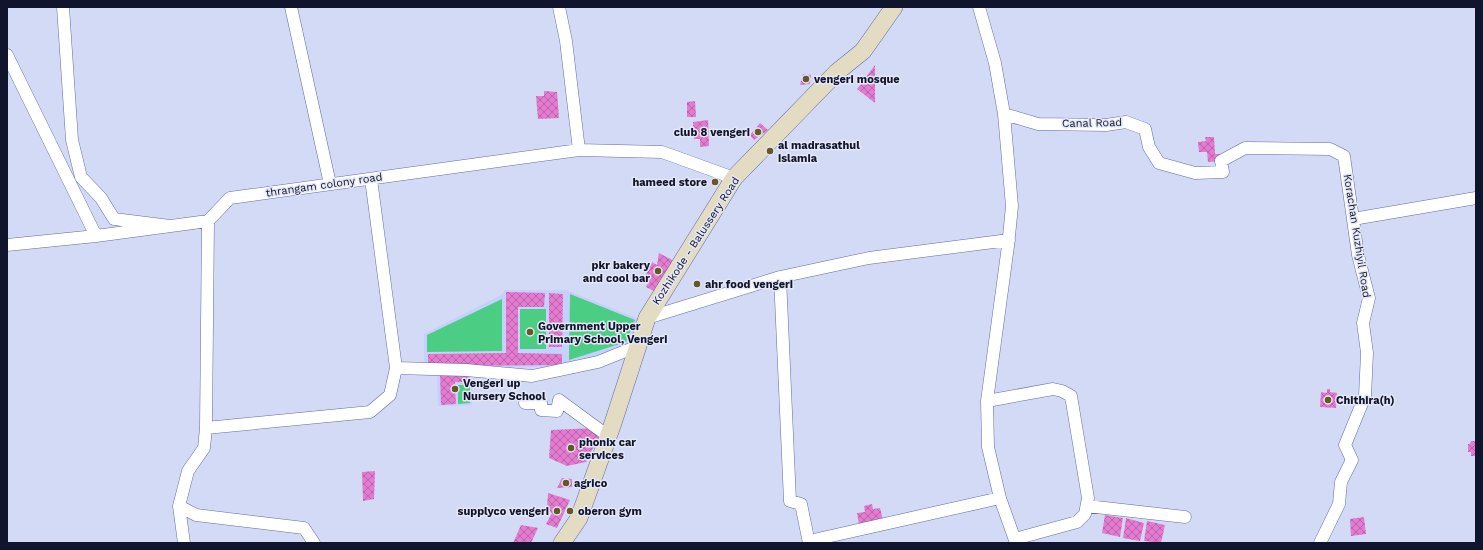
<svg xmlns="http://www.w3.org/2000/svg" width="1483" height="550" font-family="'Work Sans',sans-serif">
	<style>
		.built { fill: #c6d0fd }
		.green { fill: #4bcd83 }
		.building { fill: url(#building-cross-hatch) }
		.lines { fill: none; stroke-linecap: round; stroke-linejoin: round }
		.minor-casing { stroke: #606ca9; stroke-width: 13 }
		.secondary-casing { stroke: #606ca9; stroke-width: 18 }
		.minor { stroke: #fff; stroke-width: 12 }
		.secondary { stroke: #e3dcc2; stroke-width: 17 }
		.poi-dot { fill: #655824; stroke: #e4e7f5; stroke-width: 1.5 }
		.labels { text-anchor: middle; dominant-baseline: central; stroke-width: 3; stroke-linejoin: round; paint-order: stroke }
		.poi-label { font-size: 11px; font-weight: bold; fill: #10142c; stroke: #e4e7f5; text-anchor: start }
		.street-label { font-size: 11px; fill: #10142c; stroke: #e4e7f5 }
	</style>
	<defs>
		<pattern id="building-cross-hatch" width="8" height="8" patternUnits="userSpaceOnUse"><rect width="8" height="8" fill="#e47bd0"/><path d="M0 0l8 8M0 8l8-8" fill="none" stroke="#b764a9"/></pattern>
	</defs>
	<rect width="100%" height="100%" fill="#d3daf5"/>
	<!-- built -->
	<path class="built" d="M505 290H566L639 319 629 344 567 367 424 368V334L501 295Z
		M471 372 472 405 438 406 437 373Z"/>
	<!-- green -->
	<path class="green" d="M570 294 635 320 626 342 569 360Z
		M502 299V351L427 352V335Z
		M520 309H546V349H520Z
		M458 385H470V403L458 404Z"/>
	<!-- building -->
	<path class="building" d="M875 65V103L857 89Z
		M803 74 811 75 810 84 800 85Z
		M544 91 557 92 559 118 538 119 536 96H544Z
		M695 101 696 117H687V102Z
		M708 120 709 146 700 147V139H694L693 122Z
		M760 123 768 130 754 140 750 135Z
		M1205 137H1214L1215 154H1221V161L1208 162 1207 152H1199L1198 142 1206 141Z
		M659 253 674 261 658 293 646 287 650 279 645 277 652 262 657 265Z
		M506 292 545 293 544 307H518V353L562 354V365L428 366V354L506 353Z
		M549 293 563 294 562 347H549Z
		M440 374H470V382H455L456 404 441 405Z
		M1327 389H1330V392L1337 393 1336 408 1320 407 1321 392 1327 393Z
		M595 428 598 438 586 462 567 466 549 458 551 430Z
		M1471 441H1476V456H1471V452H1468V444H1470Z
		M375 471 374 499 363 501 362 472Z
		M562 478 572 479V487L557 488Z
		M548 493 570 500 557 528 546 524 552 513 547 509Z
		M872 504 873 509 880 508 883 520 859 525 857 513 865 512 864 506Z
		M1105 515 1123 518 1120 537 1102 533Z
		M1364 517 1366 534 1351 536 1350 519Z
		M1126 518 1144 523 1140 541 1123 538Z
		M1147 521 1165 525 1161 543 1144 541Z
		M521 525 538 528 531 543H513Z"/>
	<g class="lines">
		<!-- minor casing -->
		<g class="minor-casing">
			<path id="minor" d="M63 7 72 140 81 177 101 198 114 219 170 226
				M291 7 330 184
				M559 7 566 41 579 150
				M979 7 995 63 1004 114 1038 124 1106 125 1126 122 1145 129 1149 147 1159 163 1195 173 1223 172 1221 161 1245 148 1330 149 1344 156 1358 255 1369 298 1363 323 1367 353 1365 396 1345 445 1352 460 1341 482 1339 504 1320 543
				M7 55 96 236 7 245
				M1004 114 1012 206 1008 246 987 401 988 447 1000 498 1016 543
				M1353 219 1476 198
				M96 236 208 221
				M780 277 869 258 1009 240
				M647 318 780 277 790 501 801 504 809 543
				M396 368 466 370 532 376 598 362 638 346
				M987 401 1053 389 1062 391 1071 396 1088 498 1085 514 1077 522 1015 539
				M525 403H541V410L557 411 559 400 608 436
				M206 428 370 412 390 395 396 368 371 179
				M179 506 196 515 304 528 314 543
				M1087 506 1185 517
				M809 541 1000 498
				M184 543 179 506 188 471 204 448 206 428 208 221 230 198 579 150 662 152 734 178"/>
		</g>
		<!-- secondary casing -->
		<g class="secondary-casing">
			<path id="secondary" d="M562 543 579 518 613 423 647 318 734 178 837 72 863 51 894 7"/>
		</g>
		<!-- minor -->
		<use href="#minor" class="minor"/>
		<!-- secondary -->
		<use href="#secondary" class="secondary"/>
	</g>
	<!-- markers -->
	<g class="poi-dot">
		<circle cx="806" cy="79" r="4"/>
		<circle cx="758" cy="132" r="4"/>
		<circle cx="770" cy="151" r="4"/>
		<circle cx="715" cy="182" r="4"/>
		<circle cx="658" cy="271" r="4"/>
		<circle cx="697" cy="284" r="4"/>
		<circle cx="530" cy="332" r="4"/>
		<circle cx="455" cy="389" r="4"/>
		<circle cx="1328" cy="400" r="4"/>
		<circle cx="571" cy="448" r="4"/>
		<circle cx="566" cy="483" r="4"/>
		<circle cx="557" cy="511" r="4"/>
		<circle cx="570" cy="511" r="4"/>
	</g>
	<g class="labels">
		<!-- poi labels -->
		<g class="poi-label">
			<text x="814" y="79">vengeri mosque</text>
			<text x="750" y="132" text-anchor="end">club 8 vengeri</text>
			<text x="778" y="145">al madrasathul<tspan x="778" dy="13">islamia</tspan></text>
			<text x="707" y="182" text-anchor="end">hameed store</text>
			<text x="650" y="265" text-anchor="end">pkr bakery<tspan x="650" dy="13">and cool bar</tspan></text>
			<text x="705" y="284">ahr food vengeri</text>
			<text x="538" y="326">Government Upper<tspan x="538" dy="13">Primary School, Vengeri</tspan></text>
			<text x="463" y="383">Vengeri up<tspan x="463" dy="13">Nursery School</tspan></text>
			<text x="1336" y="400">Chithira(h)</text>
			<text x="579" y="442">phonix car<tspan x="579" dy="13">services</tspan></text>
			<text x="574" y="483">agrico</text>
			<text x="549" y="511" text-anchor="end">supplyco vengeri</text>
			<text x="578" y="511">oberon gym</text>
		</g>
		<!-- street labels -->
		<g class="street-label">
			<text transform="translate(1092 123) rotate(-1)">Canal Road</text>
			<text transform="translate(324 185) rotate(-8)">thrangam colony road</text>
			<text transform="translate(1357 236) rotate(81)">Korachan Kuzhiyil Road</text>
			<text transform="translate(696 241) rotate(-57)">Kozhikode - Balussery Road</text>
		</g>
	</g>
	<!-- border -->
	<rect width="1483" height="550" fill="none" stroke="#10142c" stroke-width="16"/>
</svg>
